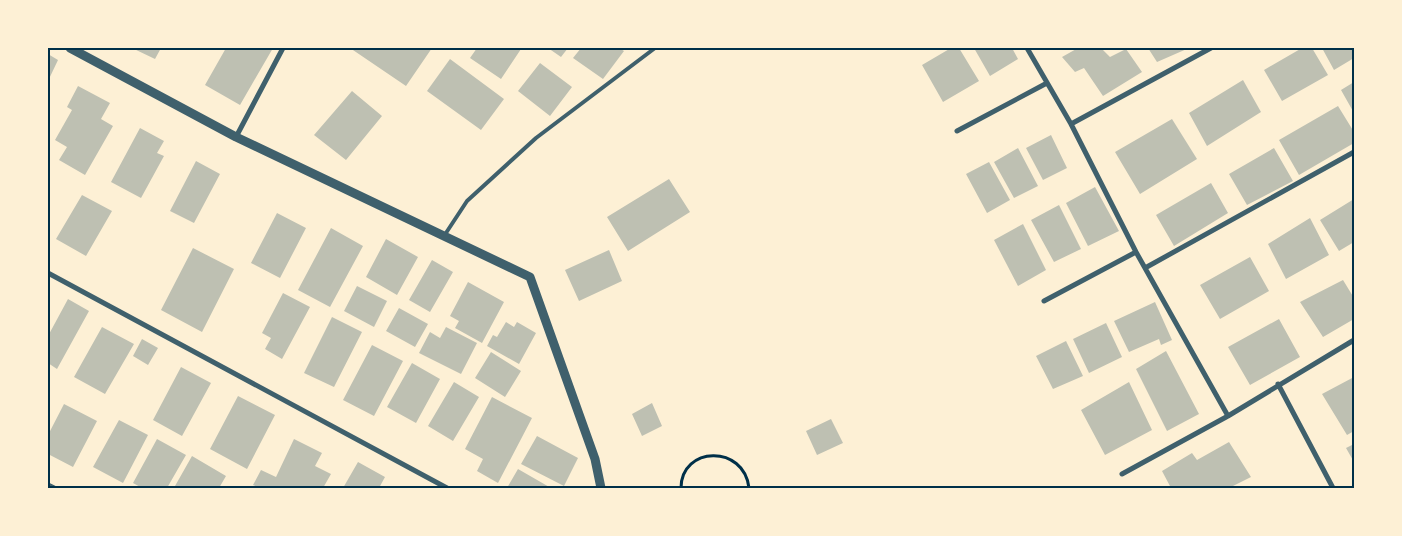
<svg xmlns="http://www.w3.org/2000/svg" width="1402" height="536" font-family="'Archivo Narrow',sans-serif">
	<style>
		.building { fill: #bec0b2 }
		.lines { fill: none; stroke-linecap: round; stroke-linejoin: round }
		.path { stroke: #003049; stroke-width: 3 }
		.service { stroke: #3f606c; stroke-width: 4 }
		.minor { stroke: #3f606c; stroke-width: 5 }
		.tertiary { stroke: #3f606c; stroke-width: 9 }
		.neatline { fill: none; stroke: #003049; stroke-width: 2 }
	</style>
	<rect width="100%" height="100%" fill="#fdf0d5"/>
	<!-- building -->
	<path class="building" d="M132 48H161L155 59Z
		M226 48H273L240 105 205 85Z
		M350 48H432L406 86Z
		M477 48H520L521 49 501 79 470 58Z
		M548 48H568L561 57Z
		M581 48H619L624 51 603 79 573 58Z
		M951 48H959L979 81 943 102 922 65Z
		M974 48H1012L1018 59 990 76Z
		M1078 48H1101L1110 57 1126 49 1142 72 1103 96 1084 68 1075 72 1062 57Z
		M1148 48H1189L1157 62Z
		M1302 48H1312L1328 75 1282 101 1264 70Z
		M1322 48H1354V58L1334 70Z
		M48 54 58 60 48 81Z
		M450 59 504 99 481 130 427 91Z
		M540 63 572 87 550 116 518 91Z
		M1243 80 1261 112 1207 146 1189 113Z
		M1354 82V113L1341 90Z
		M78 86 110 103 101 119 113 126 85 175 59 160 67 147 55 140 72 110 67 107Z
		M352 91 382 116 346 160 314 135Z
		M1338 106 1354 132V143L1299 175 1279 140Z
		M1172 119 1197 159 1140 194 1115 152Z
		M140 128 164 141 157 153 164 156 141 198 111 182Z
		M1051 135 1067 168 1043 180 1026 148Z
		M1018 148 1038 186 1014 198 994 162Z
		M1274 148 1293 181 1247 205 1229 174Z
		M196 161 220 174 194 223 170 211Z
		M989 162 1010 200 987 213 966 174Z
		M669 179 690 212 628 251 607 217Z
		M1211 183 1228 213 1174 246 1156 215Z
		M1095 187 1119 231 1088 246 1066 203Z
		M82 195 112 211 86 256 56 239Z
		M1354 199V242L1339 251 1320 220Z
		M1059 205 1081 249 1054 262 1031 220Z
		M277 213 306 228 280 278 251 263Z
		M1310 218 1329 255 1286 279 1268 244Z
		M1023 224 1046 270 1018 286 994 240Z
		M331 228 363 246 330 307 298 290Z
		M386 239 418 257 397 295 366 277Z
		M193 248 234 269 202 332 161 310Z
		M609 250 622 281 579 301 565 270Z
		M1250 257 1269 291 1220 319 1200 285Z
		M432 260 453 272 430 312 409 300Z
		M1343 280 1354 298V319L1323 337 1300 302Z
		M468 282 504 302 482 343 455 328 459 321 450 316Z
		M357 286 387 301 374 327 344 311Z
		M283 293 310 307 282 359 265 349 271 338 262 333Z
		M68 299 89 311 57 369 48 363V336Z
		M1155 302 1172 340 1161 345 1159 339 1129 352 1114 321Z
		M399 308 428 324 415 347 386 331Z
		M332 317 362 332 334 387 304 373Z
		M1279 319 1300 357 1250 385 1228 347Z
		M506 322 514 327 517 322 536 333 519 364 487 346 493 335 497 337Z
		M1106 323 1122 357 1089 373 1073 339Z
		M102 327 134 344 105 394 74 377Z
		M446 327 477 343 461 374 419 353 430 332 440 338Z
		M142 339 158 348 148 365 133 356Z
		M1066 341 1083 376 1053 389 1036 356Z
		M372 345 403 361 374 416 343 400Z
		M1166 351 1199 414 1167 431 1136 369Z
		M491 352 521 371 505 397 475 378Z
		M412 363 440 379 416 423 387 407Z
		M181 367 211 383 182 436 153 420Z
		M1354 377V431L1347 435 1322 394Z
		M454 382 479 397 453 441 428 426Z
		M1129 382 1152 430 1105 455 1081 410Z
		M238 396 275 415 247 469 210 449Z
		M492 397 532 418 498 483 477 471 483 459 465 449Z
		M652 403 662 426 642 436 632 414Z
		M64 404 97 421 73 467 48 454V435Z
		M831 419 843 443 817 455 806 431Z
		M119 420 148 435 123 483 93 467Z
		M537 436 578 458 564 486 521 464Z
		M157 439 186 455 167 488H142L133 483Z
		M294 439 322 453 315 466 331 474 323 488H261L253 485 261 470 276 477Z
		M1229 442 1251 477 1229 488H1171L1162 471 1192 453 1197 460Z
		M1354 444V462L1346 448Z
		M192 456 226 476 219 488H180L175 486Z
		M358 462 385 477 379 488H343Z
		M518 469 551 488H507Z"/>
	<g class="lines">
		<!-- path -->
		<path class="path" d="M681 488C681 446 744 444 749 488"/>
		<!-- service -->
		<path class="service" d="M444 236 467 201 536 138 655 48"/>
		<!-- minor -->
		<path class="minor" d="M1027 48 1071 124 1136 252 1228 416
			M1071 124 1211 48
			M957 131 1047 83
			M236 137 283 48
			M1145 268 1354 152
			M48 273 447 488
			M1044 301 1136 252
			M1278 384 1333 488
			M1122 474 1228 416 1354 340
			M48 485 54 488"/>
		<!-- tertiary -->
		<path class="tertiary" d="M70 48 236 137 530 277 595 459 601 488"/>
	</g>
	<!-- border -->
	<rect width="1402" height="536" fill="none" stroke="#fdf0d5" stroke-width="98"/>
	<rect x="49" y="49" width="1304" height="438" class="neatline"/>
</svg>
